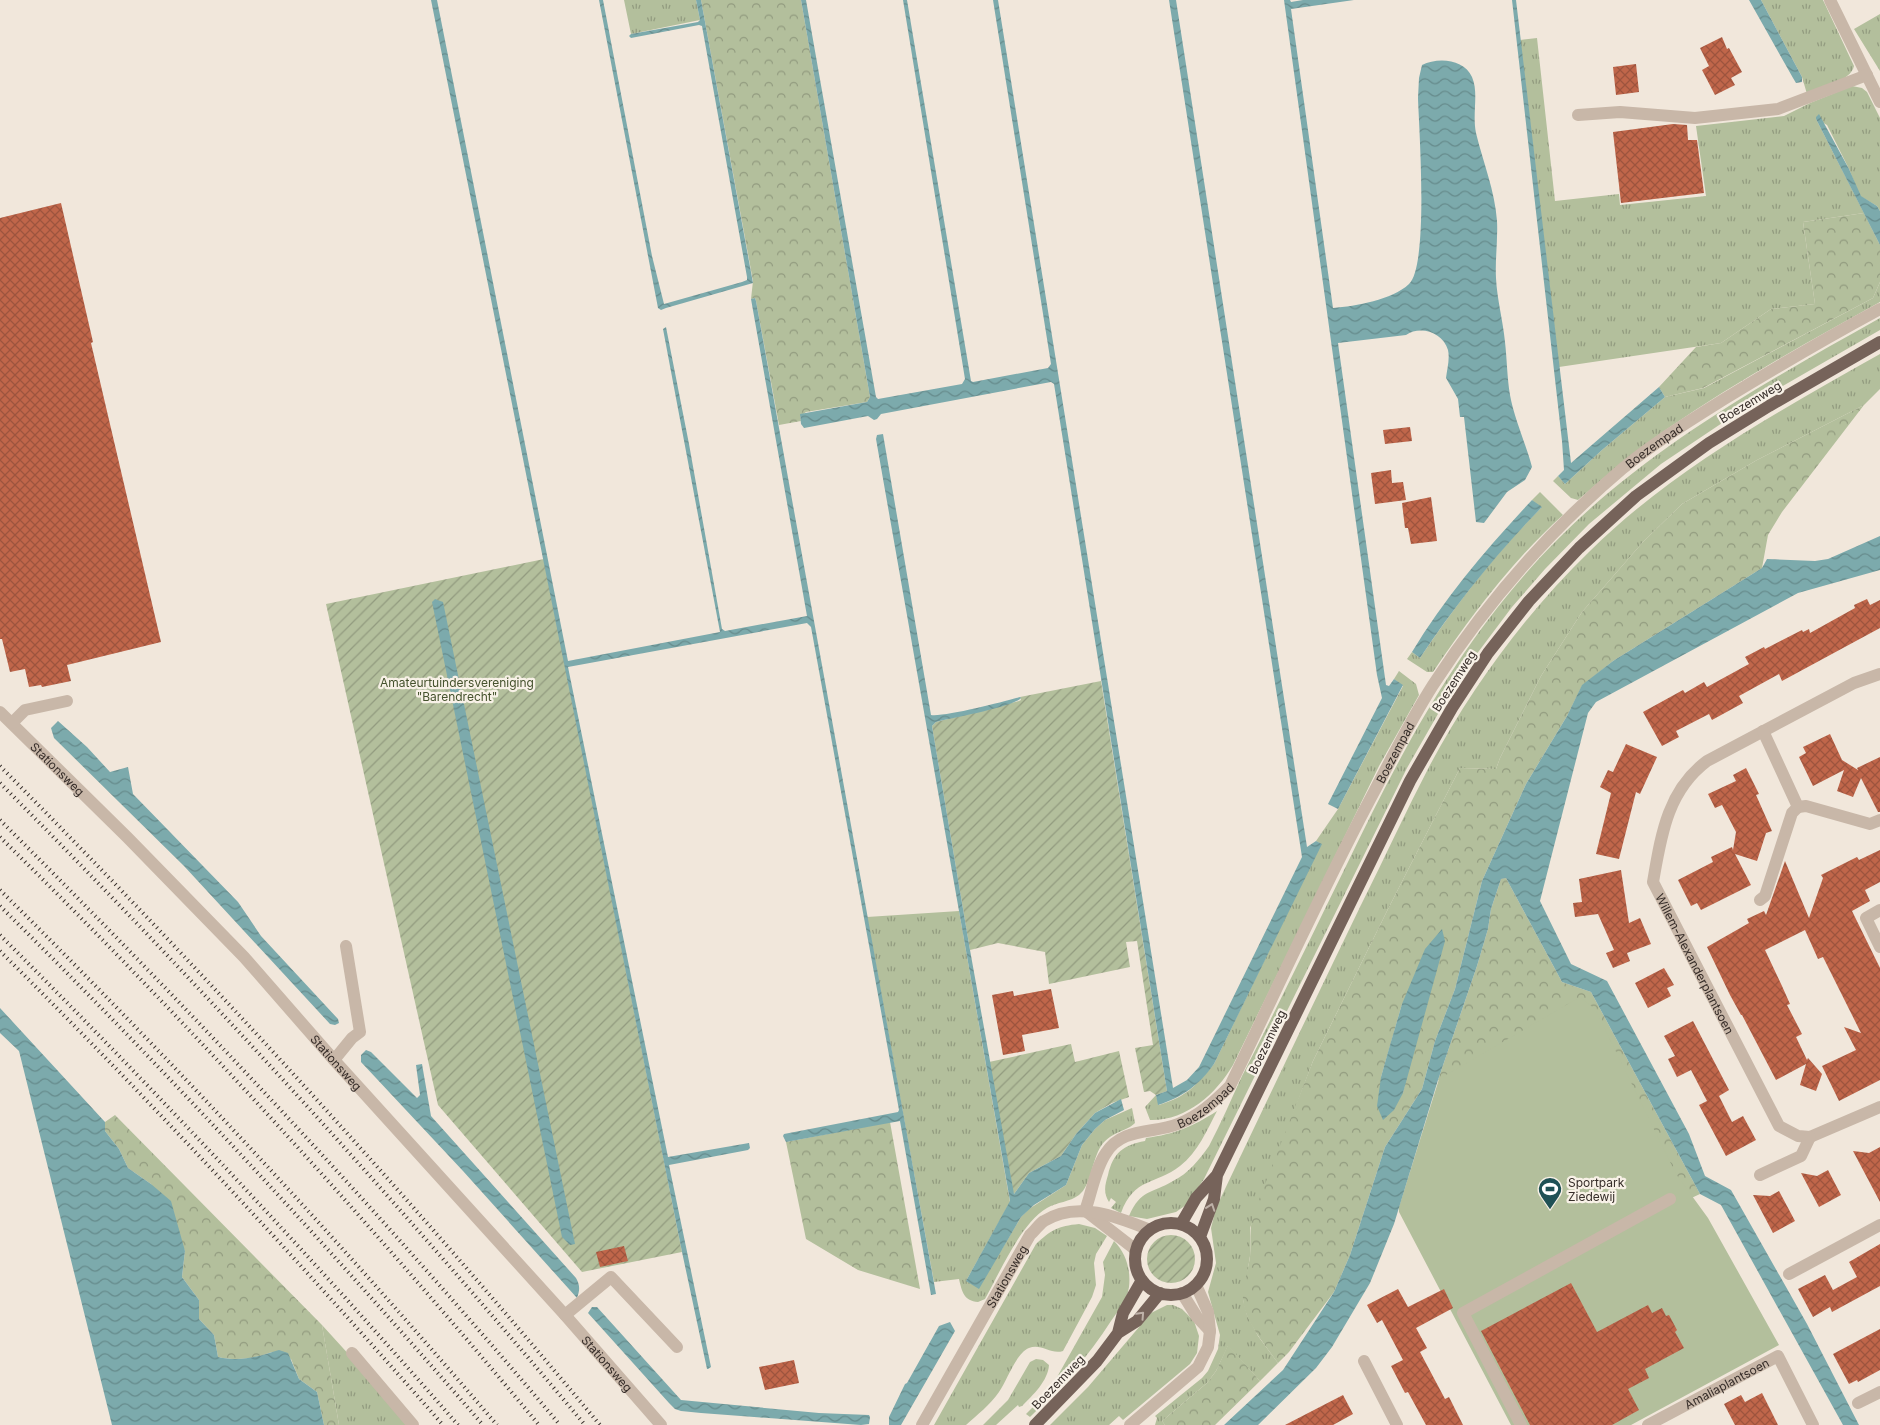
<svg xmlns="http://www.w3.org/2000/svg" width="1880" height="1425" font-family="Inter,sans-serif">
	<style>
		.grass { fill: url(#grass-tufts) }
		.forest { fill: url(#forest-crowns); fill-rule: evenodd }
		.garden { fill: url(#garden-furrows) }
		.pitch { fill: #b3bf9c }
		.water { fill: url(#water-waves) }
		.building { fill: url(#building-cross-hatch) }
		.lines { fill: none; stroke-linecap: round; stroke-linejoin: round }
		.minor { stroke: #c8b7a8; stroke-width: 12 }
		.major { stroke: #76635a; stroke-width: 12 }
		.rail { stroke: #352c28; stroke-width: 4; stroke-dasharray: 1 4; stroke-linecap: butt }
		.oneway { stroke: #beb1a8 }
		.labels { text-anchor: middle; dominant-baseline: central; stroke-width: 4.5; stroke-linejoin: round; paint-order: stroke }
		.street-label { font-size: 12px; fill: #352c28; stroke: #f8f1e7 }
		.park-label { font-size: 12px; fill: #45522d; stroke: #f8f1e7 }
		.poi-label { font-size: 12px; fill: #352c28; stroke: #f8f1e7; text-anchor: start }
	</style>
	<defs>
		<pattern id="grass-tufts" width="24" height="20" patternUnits="userSpaceOnUse" patternTransform="scale(1.25)"><rect width="24" height="20" fill="#b3bf9c"/><path d="M3 7l-1-3M5 7V3M7 7l1-3M15 17l-1-3M17 17v-4M19 17l1-3" fill="none" stroke="#929b7f"/></pattern>
		<pattern id="forest-crowns" width="20" height="18" patternUnits="userSpaceOnUse" patternTransform="scale(1.25)"><rect width="20" height="18" fill="#b3bf9c"/><path d="M2 6a3 3 0 1 1 6 0M12 15a3 3 0 1 1 6 0" fill="none" stroke="#929b7f"/></pattern>
		<pattern id="garden-furrows" width="10" height="10" patternUnits="userSpaceOnUse" patternTransform="scale(1.25)"><rect width="10" height="10" fill="#b3bf9c"/><path d="M-1 1l2-2M0 10L10 0M9 11l2-2" fill="none" stroke="#929b7f"/></pattern>
		<pattern id="water-waves" width="16" height="10" patternUnits="userSpaceOnUse" patternTransform="scale(1.25)"><rect width="16" height="10" fill="#7caaac"/><path d="M0 5q4-4 8 0t8 0" fill="none" stroke="#668b8c"/></pattern>
		<pattern id="building-cross-hatch" width="8" height="8" patternUnits="userSpaceOnUse" patternTransform="scale(1.25)"><rect width="8" height="8" fill="#c0664a"/><path d="M0 0l8 8M0 8l8-8" fill="none" stroke="#9d543e"/></pattern>
	</defs>
	<rect width="100%" height="100%" fill="#f1e7db"/>
	<!-- grass -->
	<path class="grass" d="M624 0H696L700 20 631 34Z
		M1761 0H1823L1854 66C1851 81 1821 88 1807 94L1802 77Z
		M1880 14V71L1854 29Z
		M1537 38 1555 201 1619 194 1620 205 1706 196 1696 126 1784 116 1810 103 1852 86 1862 88 1867 92 1880 118V211L1877 206 1860 196 1849 169 1827 125 1816 119 1864 213 1803 222 1815 304 1771 309 1721 343 1559 367 1520 40Z
		M1880 282V302C1808 342 1735 382 1667 429 1636 450 1607 475 1578 500L1571 498 1553 481 1558 476 1565 484 1602 450 1665 397 1704 388 1873 298Z
		M1880 318V330L1743 409 1661 464 1589 524 1545 569 1512 607 1458 679 1407 768 1204 1179 1186 1205 1176 1212 1147 1219 1129 1216C1141 1189 1151 1194 1173 1181 1189 1173 1199 1160 1209 1146 1221 1123 1231 1100 1242 1076 1278 1006 1312 935 1347 864 1405 744 1463 634 1559 538 1652 445 1766 382 1880 318Z
		M1880 354V389L1864 405 1757 460 1682 504 1643 542 1582 612 1541 676 1500 758 1496 769 1460 768 1388 909 1313 1061 1250 1228V1256L1243 1300 1247 1315 1258 1336 1278 1363 1260 1381 1228 1346 1216 1371 1207 1383 1162 1421 1165 1425H1155L1157 1418 1155 1416 1202 1378 1208 1371 1218 1349 1220 1335 1208 1292 1216 1263 1211 1228 1216 1208C1264 1107 1312 1006 1361 905 1384 859 1406 811 1430 765 1472 687 1526 613 1590 551 1673 469 1779 411 1880 354Z
		M1540 492 1563 515C1512 561 1471 616 1433 672H1427L1407 659 1412 652 1420 658C1456 604 1495 554 1541 508L1532 500Z
		M1399 671 1416 684 1419 695 1379 766 1233 1065C1216 1094 1186 1121 1150 1120L1145 1107 1156 1095 1159 1105C1188 1096 1195 1086 1214 1064L1321 844 1316 841 1338 809 1403 686 1394 679Z
		M959 911 1010 1202 966 1281 1002 1249 1021 1217 1029 1209 1066 1185 1082 1145 1095 1129 1105 1120 1132 1108 1135 1123C1126 1132 1112 1131 1101 1146 1092 1160 1091 1186 1079 1195 1070 1202 1057 1202 1047 1208 1021 1223 1000 1272 985 1299L978 1302C964 1301 962 1292 959 1279L934 1282 867 917Z
		M1217 1111C1207 1130 1198 1152 1180 1166 1156 1185 1134 1177 1121 1213L1111 1208 1116 1202 1111 1198 1109 1202C1103 1192 1105 1185 1108 1175 1113 1153 1123 1145 1145 1141L1146 1138C1175 1134 1192 1127 1217 1111Z
		M1079 1224 1095 1228 1107 1236 1096 1254 1094 1263 1096 1285 1092 1297 1063 1351C1051 1355 1041 1343 1029 1348 1016 1353 1007 1381 999 1392 990 1405 977 1415 966 1425H934L1036 1244C1051 1230 1058 1226 1079 1224Z
		M1114 1241C1126 1253 1131 1270 1129 1287 1127 1300 1118 1311 1111 1321 1088 1357 1061 1387 1030 1417L1026 1414 1043 1397 1052 1386 1102 1297 1105 1275 1103 1262Z
		M1167 1305H1173L1182 1309 1194 1321 1199 1336 1197 1353 1190 1364 1123 1420 1119 1416 1109 1425H1050L1088 1387 1151 1313Z
		M322 1325 413 1425H339Z
		M1036 1359 1043 1360 1049 1365C1048 1381 1033 1395 1022 1406L1019 1407 1018 1405 996 1425H983L1008 1400 1030 1362Z"/>
	<!-- forest -->
	<path class="forest" d="M701 0H801L870 397 867 402 806 412 800 417 801 421 779 425 756 301 755 298 751 299 753 281Z
		M1864 213 1880 245V282L1873 298 1703 388 1665 397 1659 387 1696 347 1721 343 1771 309 1815 304 1803 222Z
		M1864 405 1782 512 1768 535 1762 568 1613 661 1582 686 1567 716 1526 784 1482 881 1455 989 1435 1041 1422 1089 1385 1147 1350 1255 1334 1292 1289 1352 1278 1363C1266 1346 1244 1321 1243 1299 1242 1286 1248 1271 1250 1257 1251 1243 1249 1229 1253 1215L1313 1061 1388 909 1460 768 1496 769 1500 758 1541 676 1582 612 1643 542 1682 504 1757 460ZM1402 1004 1405 1084 1403 1093 1381 1077Z
		M1506 878 1562 982 1591 992 1700 1194 1685 1201 1438 1080 1477 966 1488 929 1491 909 1501 879Z
		M115 1115 322 1325 339 1425H324L317 1392 299 1379 291 1359 272 1352C253 1359 237 1361 218 1357L214 1335 199 1319V1300L182 1277 185 1251 151 1184 128 1168 119 1149 105 1131V1122Z
		M890 1122 920 1289 858 1270 806 1239 786 1142Z
		M1228 1345 1260 1381 1215 1425H1165L1162 1421 1207 1383 1216 1371Z"/>
	<!-- garden -->
	<path class="garden" d="M544 559 682 1252 582 1272 438 1105 326 604Z
		M1101 681 1166 1085 1167 1091 1156 1095 1150 1091 1144 1092 1135 1048 1153 1045 1137 941 1126 942 1130 967 1049 984 1045 952 998 943 970 950 932 726 936 722 1019 701 1021 700 1020 697Z
		M1071 1044 1075 1062 1119 1051 1129 1097 1112 1103 1095 1113 1076 1134 1061 1156 1029 1173 1014 1194 1011 1188 989 1062Z
		M1147 1259a24 24 0 1 1 48 0a24 24 0 1 1-48 0Z"/>
	<!-- pitch -->
	<path class="pitch" d="M1580 997 1595 1009 1676 1174 1708 1218 1779 1345 1631 1425H1511L1399 1212V1207L1439 1079Z"/>
	<!-- water -->
	<path class="water" d="M431 0H437L568 661 720 632 663 329 666 327 689 444 722 629 725 631 807 616 751 299 755 298 756 301 936 1294 931 1295 900 1121 786 1142 783 1136 784 1134 898 1112 899 1110 811 627 807 623 568 667 668 1157 749 1143 750 1148 748 1150 669 1165 711 1367 708 1369H707L682 1252Z
		M599 0H603L652 256 664 304 742 282 747 280V277L702 26 699 25 631 38 629 36 631 34 698 22 700 20 696 0H701L753 283 666 308 661 310 658 308Z
		M801 0H806L876 397 878 399 962 384 965 379 903 0H907L971 381 973 382 1048 368 1051 364 993 0H998L1173 1088 1187 1080 1199 1067 1302 857 1169 0H1176L1307 847 1316 841 1322 844 1214 1064C1199 1085 1183 1097 1158 1105L1156 1095 1167 1091 1166 1085 1054 384 1051 382 881 414 877 419 874 420 868 416 804 428 801 424 800 414 867 402 870 397Z
		M1284 0H1290L1291 2 1303 0H1354L1291 9 1333 308C1356 306 1392 300 1409 284 1429 265 1419 129 1418 98L1419 78 1422 65C1438 57 1464 59 1472 77 1479 93 1472 114 1476 133 1483 162 1495 191 1497 221 1498 240 1495 259 1496 278 1497 299 1503 321 1505 342 1507 359 1507 377 1510 395 1514 418 1526 444 1532 467L1525 480 1507 492 1484 523 1476 522 1464 417H1460L1458 399 1446 378C1447 369 1450 359 1448 350 1443 332 1420 325 1406 335L1338 343 1386 685 1389 686 1394 679 1403 685 1338 809 1328 804 1382 698 1377 675Z
		M1512 0H1516L1571 463 1659 387 1665 397 1602 450 1565 484 1558 476 1564 470 1562 441Z
		M1749 0H1761L1802 77V82L1796 83 1793 78Z
		M1819 114 1849 169 1861 196 1877 206 1880 211V245L1816 119V117Z
		M883 434 931 715C945 717 1003 702 1020 697L1021 698C1014 707 951 718 936 722L932 726 970 950 1014 1194 1029 1173 1061 1156 1076 1134 1095 1113 1121 1099 1124 1110 1105 1120 1095 1129 1082 1145 1066 1185 1034 1205 1021 1217 979 1289 966 1281 1010 1201 876 439 877 435Z
		M1532 500 1542 507C1496 554 1456 604 1420 658L1412 652C1445 597 1488 547 1532 500Z
		M1880 536V570L1798 593 1596 702 1588 713 1540 901 1571 964 1607 981 1689 1134 1705 1176 1731 1190 1807 1324 1859 1425H1843L1721 1205 1700 1194 1591 992 1562 982 1506 878 1501 879 1491 909 1488 929 1477 966 1438 1080 1394 1224 1370 1283 1332 1347 1316 1368 1258 1425H1224L1283 1370 1334 1292 1350 1255 1385 1147 1422 1089 1435 1041 1455 989 1482 881 1526 784 1567 716 1582 685 1613 661 1762 568 1767 559 1815 561 1828 559Z
		M435 599 443 602 575 1244 570 1245 562 1237 432 602Z
		M58 721 87 747 110 772 128 767 133 794 238 902 261 936 338 1019 339 1023 335 1025 330 1024 184 866 54 738 51 728Z
		M1442 929 1445 941 1403 1093 1394 1110 1383 1120 1377 1106 1381 1077 1390 1045 1402 1004 1425 949Z
		M0 1008 105 1122V1131L119 1149 128 1168 151 1184 171 1201 185 1251 182 1277 199 1300V1319L214 1335 218 1357C242 1362 256 1357 279 1350L288 1353 299 1379 317 1392 324 1425H112L19 1051 0 1033Z
		M366 1050 371 1052 417 1098 420 1095 416 1065 422 1064 431 1116 576 1278C580 1285 580 1290 577 1298L463 1171 361 1062V1055Z
		M592 1307H597L681 1400 819 1413 869 1415 870 1417 869 1424 861 1425 701 1413 681 1411 675 1409 669 1403 588 1313Z
		M950 1322 955 1331 901 1425H889V1417L905 1384 907 1383 939 1326Z"/>
	<!-- building -->
	<path class="building" d="M1722 37 1727 49 1729 48 1742 72 1731 78 1735 85 1715 95 1702 70 1709 66 1700 48Z
		M1636 64 1639 92 1616 95 1613 67Z
		M1673 124 1687 125 1688 140H1697L1704 193 1621 203 1613 132Z
		M61 203 93 342 91 343 161 642 67 665 71 681 42 687 41 685 29 687 25 669 10 672 2 639H0V218Z
		M1410 427 1412 441 1385 444 1383 430Z
		M1391 470 1392 483 1403 482 1406 500 1375 504 1371 473Z
		M1431 497 1437 541 1411 544 1408 528H1405L1402 503Z
		M1867 599 1870 605 1880 600V628L1782 681 1779 674 1739 696 1743 703 1712 720 1709 714 1676 731 1679 737 1662 746 1643 712 1683 690 1685 693 1704 682 1707 687 1749 664 1745 657 1764 647 1765 649 1802 630 1803 632 1809 629 1810 633 1855 608 1854 605Z
		M1830 734 1842 760 1858 770 1857 768 1880 757V812H1878L1861 778 1853 797 1837 791 1844 770 1813 786 1799 757 1806 753 1803 747Z
		M1626 744 1657 757 1640 794 1636 792 1619 859 1596 854 1611 793 1600 787 1608 770 1613 772Z
		M1746 768 1759 794 1756 795 1772 831 1766 833 1757 861 1735 854 1751 885 1701 910 1697 903 1691 906 1678 880 1713 862 1711 857 1732 847 1733 850 1736 832 1722 805 1715 808 1708 794 1736 781 1733 775Z
		M1880 850V882L1865 890 1870 901 1852 911 1880 968V1080L1839 1101 1822 1066 1856 1050 1844 1027 1861 1033 1823 957 1818 959 1805 930 1765 950 1782 986 1790 1004 1787 1005 1802 1034 1796 1037 1807 1060 1808 1058 1822 1074 1816 1091 1800 1085 1806 1064 1776 1080 1742 1015H1741L1730 995 1707 947 1749 923 1747 919 1764 911 1766 915 1785 861 1809 918 1823 878 1821 875 1857 857 1859 860Z
		M1621 870 1629 923 1640 918 1651 944 1627 953 1630 961 1613 968 1606 953 1614 950 1598 914 1575 917 1573 903 1582 902 1579 879Z
		M1664 968 1674 985 1667 988 1671 996 1648 1008 1635 983Z
		M1051 989 1059 1028 1022 1035 1025 1051 1003 1055 992 995 1013 991 1014 996Z
		M1693 1021 1729 1090 1719 1096 1732 1122 1743 1116 1756 1140 1726 1156 1699 1105 1707 1101 1691 1070 1677 1077 1668 1059 1675 1056 1664 1036Z
		M1880 1147V1202L1853 1151 1869 1153Z
		M1828 1170 1841 1195 1819 1207 1801 1173 1817 1176Z
		M1779 1191 1795 1221 1773 1233 1753 1195 1770 1196Z
		M1880 1244V1286L1832 1312 1830 1307 1813 1317 1798 1289 1825 1275 1833 1290 1857 1277 1849 1262Z
		M624 1246 628 1261 600 1267 596 1252Z
		M1571 1283 1597 1332 1648 1305 1652 1313 1662 1308 1666 1316 1669 1315 1677 1330 1675 1332 1684 1348 1645 1369 1649 1378 1628 1389 1639 1410 1612 1425H1530L1481 1331Z
		M1398 1289 1408 1307 1444 1289 1453 1308 1416 1328 1427 1348 1420 1352 1445 1399 1449 1397 1463 1425H1426L1408 1392 1405 1393 1391 1366 1403 1360 1382 1320 1377 1323 1367 1305Z
		M1880 1329V1370L1858 1382 1857 1380 1849 1384 1833 1354Z
		M794 1360 799 1383 765 1390 759 1367Z
		M1762 1393 1778 1425H1735L1724 1404 1741 1395 1745 1402Z
		M1343 1395 1353 1414 1333 1425H1285Z"/>
	<g class="lines">
		<!-- minor -->
		<g class="minor">
			<path d="M1830 0 1880 102"/>
			<path d="M1578 115 1620 112 1695 118 1778 109 1867 75"/>
			<path id="s1" d="M1880 674 1854 683 1707 761C1667 791 1661 836 1653 882L1779 1126 1798 1136 1810 1137 1880 1107"/>
			<path id="s2" d="M0 712 127 837 244 957 334 1060 565 1315 661 1425"/>
			<path d="M12 723 25 710 67 701"/>
			<path d="M1798 807 1806 806 1870 824 1880 820"/>
			<path d="M1760 900 1765 896 1792 813 1798 807 1763 731"/>
			<path d="M1880 910 1866 918 1880 947"/>
			<path d="M334 1060 352 1038 360 1032 346 946"/>
			<path d="M1760 1175 1801 1156 1810 1137"/>
			<path id="s3" d="M1085 1211C1092 1192 1095 1169 1106 1153 1122 1127 1153 1134 1178 1124 1199 1116 1214 1102 1230 1086 1278 987 1323 887 1375 790 1393 755 1412 718 1433 685 1485 605 1550 530 1622 469 1655 442 1691 420 1726 398 1777 367 1828 337 1880 309"/>
			<path d="M1087 1212 1136 1250"/>
			<path d="M1789 1274 1880 1225"/>
			<path d="M1182 1293 1197 1317 1210 1331"/>
			<path d="M565 1315 611 1277 677 1347"/>
			<path d="M352 1353 413 1425"/>
			<path d="M1364 1361 1397 1425"/>
			<path d="M1858 1403 1880 1392"/>
			<path id="s4" d="M922 1425 1030 1235C1035 1231 1039 1224 1044 1221 1077 1200 1118 1217 1150 1230"/>
			<path d="M1130 1425 1198 1367 1208 1347 1210 1331 1208 1312 1196 1285"/>
			<path d="M1521 1425 1463 1313 1670 1199"/>
			<path id="s5" d="M1648 1425 1778 1356 1813 1425"/>
		</g>
		<!-- major -->
		<path class="major" d="M1135 1259a36 36 0 1 1 72 0a36 36 0 1 1-72 0Z
			M1181 1224 1196 1198 1217 1175 1410 781 1452 708 1488 653 1529 601 1579 548 1636 496 1709 443 1769 406 1880 342
			M1200 1237 1214 1199 1217 1175
			M1118 1333 1123 1313 1142 1280
			M1035 1425 1097 1361 1118 1333 1137 1321 1160 1293"/>
		<!-- rail -->
		<path class="rail" d="M0 766C209 977 410 1197 600 1425
			M0 783C204 988 399 1203 585 1425
			M0 820C195 1014 383 1215 560 1425
			M0 837C190 1024 369 1221 539 1425
			M0 890C173 1061 339 1240 497 1425
			M0 906C168 1072 328 1246 483 1425
			M0 935C158 1093 311 1256 458 1425
			M0 951C153 1103 300 1262 443 1425"/>
	</g>
	<!-- one-way arrows -->
	<defs><path id="oneway-chevron" d="M-2-3.5L2.5 0L-2 3.5" fill="none" stroke-width="1.6" stroke-linecap="round" stroke-linejoin="round" transform="scale(1.25)"/></defs>
	<g class="oneway">
		<use href="#oneway-chevron" transform="translate(1211 1207) rotate(-71)"/>
		<use href="#oneway-chevron" transform="translate(1141 1315) rotate(-47)"/>
	</g>
	<!-- icons -->
	<defs>
		<g id="stadium-pin" transform="scale(1.25)"><path d="M0 17L-7.5 6A9.5 9.5 0 1 1 7.5 6Z" fill="#1f5155" stroke="#f8f1e7"/><path d="M0-5a6.5 5 0 1 0 0 10a6.5 5 0 1 0 0-10ZM-3.5-1.8h7v3.6h-7Z" fill="#fff"/></g>
	</defs>
	<g fill-rule="evenodd">
		<use href="#stadium-pin" x="1550" y="1189"/>
	</g>
	<g class="labels">
		<!-- street labels -->
		<g class="street-label">
			<text transform="translate(1750 402) rotate(-31)">Boezemweg</text>
			<text stroke="none"><textPath href="#s3" startOffset="984">Boezempad</textPath></text>
			<text transform="translate(1454 681) rotate(-57)">Boezemweg</text>
			<text stroke="none"><textPath href="#s3" startOffset="579">Boezempad</textPath></text>
			<text stroke="none"><textPath href="#s2" startOffset="81">Stationsweg</textPath></text>
			<text stroke="none"><textPath href="#s1" startOffset="422">Willem-Alexanderplantsoen</textPath></text>
			<text transform="translate(1267 1042) rotate(-64)">Boezemweg</text>
			<text stroke="none"><textPath href="#s2" startOffset="486">Stationsweg</textPath></text>
			<text stroke="none"><textPath href="#s3" startOffset="175">Boezempad</textPath></text>
			<text stroke="none"><textPath href="#s4" startOffset="171">Stationsweg</textPath></text>
			<text stroke="none"><textPath href="#s2" startOffset="891">Stationsweg</textPath></text>
			<text transform="translate(1058 1382) rotate(-46)">Boezemweg</text>
			<text stroke="none"><textPath href="#s5" startOffset="89">Amaliaplantsoen</textPath></text>
		</g>
		<!-- park labels -->
		<g class="park-label">
			<text x="457" y="682">Amateurtuindersvereniging<tspan x="457" dy="14">"Barendrecht"</tspan></text>
		</g>
		<!-- poi labels -->
		<g class="poi-label">
			<text x="1568" y="1182">Sportpark<tspan x="1568" dy="14">Ziedewij</tspan></text>
		</g>
	</g>
</svg>
